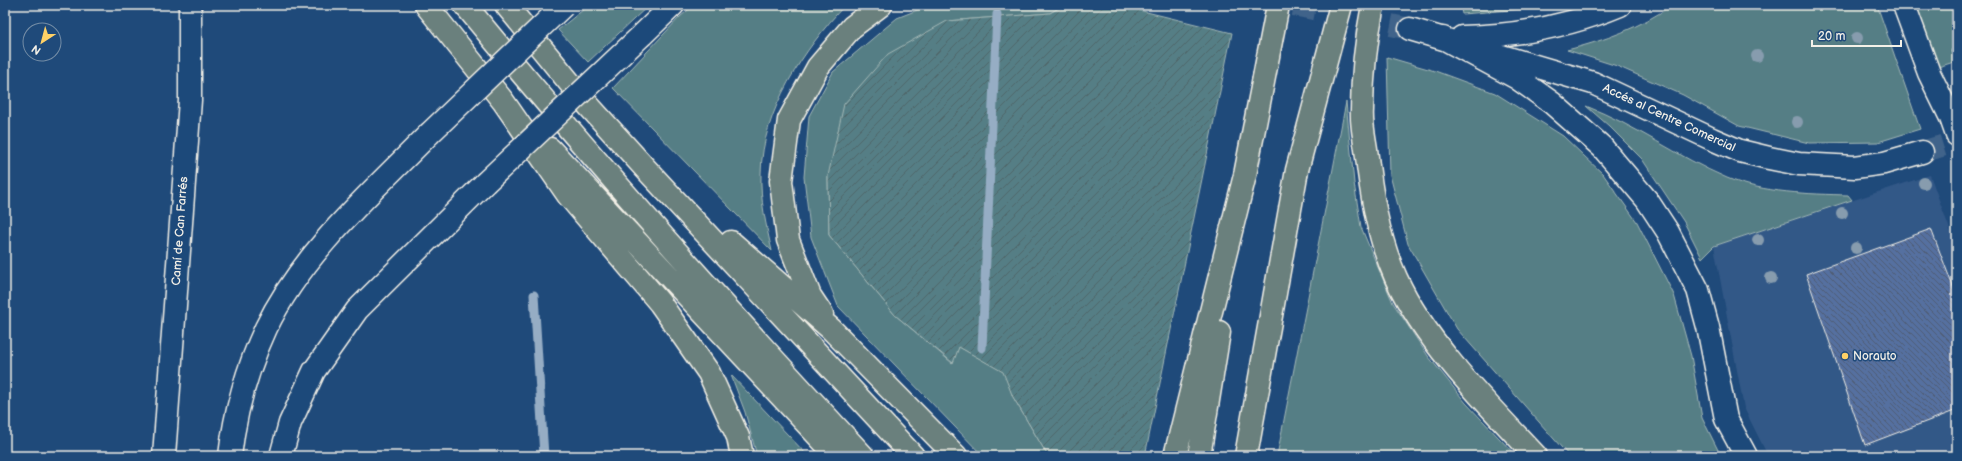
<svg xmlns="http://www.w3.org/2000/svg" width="1962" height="461" font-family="'Balsamiq Sans',sans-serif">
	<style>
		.built { fill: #335887 }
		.green { fill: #557e85; stroke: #a4b8b6 }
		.garden { fill: url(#garden-furrows); stroke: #a4b8b6 }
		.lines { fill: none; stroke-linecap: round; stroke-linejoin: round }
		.stream { stroke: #96adc4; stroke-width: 9 }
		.building { fill: url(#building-back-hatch); stroke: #f4f1e8 }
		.street-tunnel { stroke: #3f638a; stroke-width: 22; stroke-dasharray: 22 11; stroke-linecap: butt }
		.street-casing { stroke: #f4f1e8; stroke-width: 25 }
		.highway-casing { stroke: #f4f1e8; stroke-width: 25 }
		.path { stroke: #f4f1e8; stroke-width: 2.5; stroke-dasharray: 1 3; stroke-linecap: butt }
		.street { stroke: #1f4a7a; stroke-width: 22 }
		.highway { stroke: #6a807d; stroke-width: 22 }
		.street-bridge-casing { stroke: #f4f1e8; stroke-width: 25; stroke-linecap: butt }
		.street-bridge { stroke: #1f4a7a; stroke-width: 22 }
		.tree { fill: #879cae }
		.poi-dot { fill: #ffd166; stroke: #1f4a7a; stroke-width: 1.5 }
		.labels { text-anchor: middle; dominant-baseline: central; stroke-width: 3; stroke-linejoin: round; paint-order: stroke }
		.street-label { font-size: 12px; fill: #f4f1e8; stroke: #1f4a7a }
		.poi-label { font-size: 12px; fill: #f4f1e8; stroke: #1f4a7a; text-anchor: start }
	</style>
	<defs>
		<pattern id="garden-furrows" width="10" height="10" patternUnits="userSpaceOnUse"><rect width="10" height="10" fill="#557e85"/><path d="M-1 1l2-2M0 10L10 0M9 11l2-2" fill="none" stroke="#506669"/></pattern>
		<pattern id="building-back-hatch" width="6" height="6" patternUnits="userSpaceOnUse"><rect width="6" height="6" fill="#5570a0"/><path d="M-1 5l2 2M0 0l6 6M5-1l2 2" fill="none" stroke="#4f5c73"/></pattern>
	</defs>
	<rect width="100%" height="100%" fill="#1f4a7a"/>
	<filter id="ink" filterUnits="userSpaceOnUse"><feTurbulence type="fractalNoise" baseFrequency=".025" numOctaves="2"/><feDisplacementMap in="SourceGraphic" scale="8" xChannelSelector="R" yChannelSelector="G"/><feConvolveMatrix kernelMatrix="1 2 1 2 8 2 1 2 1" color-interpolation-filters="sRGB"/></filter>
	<g filter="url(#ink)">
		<!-- built -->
		<path class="built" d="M1930 175 1957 249V456H1770L1765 450 1744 408 1714 246Z"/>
		<!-- green -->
		<path class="green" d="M589 5H649L588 62 558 30Z
			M694 5H845C804 49 762 111 761 173 760 200 766 225 772 251L613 88 680 17Z
			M930 5H1064L1050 13 947 21 828 176 829 235 895 315 952 363 959 347 1004 372 1013 397 1048 456H983L838 306 811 237 804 177 809 116 833 72 897 18Z
			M1491 5H1542L1523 9 1462 14 1461 9Z
			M1672 5H1877L1920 129 1878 142 1809 143 1739 126 1683 95 1617 66 1567 50C1604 41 1641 27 1672 5Z
			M1913 5H1957V61L1935 68Z
			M1387 57 1435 71 1495 93 1563 136 1603 174 1637 222 1674 295 1691 356 1702 418 1721 456H1569L1457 329 1408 244 1390 175Z
			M1346 102 1354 183 1361 227 1393 303 1428 356 1466 403 1516 456H1277Z
			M1586 106C1635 125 1678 157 1727 178 1763 193 1809 194 1848 195L1852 200 1714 246 1702 258 1684 222 1642 159 1609 126Z
			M731 375 808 456H757L745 412Z"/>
		<!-- garden -->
		<path class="garden" d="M1064 5H1118L1232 33 1145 456H1048L1013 397 1003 372 959 347 953 363 895 315 829 235 828 176 844 104 888 54 947 21 1050 13Z"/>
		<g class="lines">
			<!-- stream -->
			<path class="stream" d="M534 295 544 456
				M982 348 997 14"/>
		</g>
		<!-- building -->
		<path class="building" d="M1931 229 1957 297V410L1865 445 1806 274Z"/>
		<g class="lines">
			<!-- street-tunnel -->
			<path class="street-tunnel" d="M1294 5 1410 29
				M1922 152 1957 141"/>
			<!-- street casing -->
			<g class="street-casing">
				<path id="street" d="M1904 5 1929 73 1951 118 1957 135
					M1410 29 1593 83 1712 139 1740 151 1769 158 1799 164 1855 167 1884 163 1922 152
					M642 35 673 5
					M1462 37C1517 36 1570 26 1620 5
					M1443 38 1517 78 1552 103 1602 147 1647 200 1668 232 1698 290 1708 327 1726 419 1746 456
					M164 456 190 100V5
					M230 456C235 412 247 369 266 328 302 253 372 192 429 134
					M281 456 290 423 314 371 357 310 485 183"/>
			</g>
			<!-- highway casing -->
			<g class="highway-casing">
				<path id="highway" d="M426 5 503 101 568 195 660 303 709 373 738 437 742 456
					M465 5C592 160 726 309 863 456
					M506 5 588 105 645 168 913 456
					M1373 5C1366 40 1362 75 1362 110 1361 123 1364 136 1366 149 1371 193 1378 238 1396 278 1425 342 1488 405 1536 456
					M550 149 837 456
					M731 242 831 329 956 456
					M822 314 810 296 788 240 781 181 789 120 818 67 852 27 881 5
					M1175 456 1245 175 1278 5
					M1199 456 1219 332
					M1246 456 1297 170 1341 5"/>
			</g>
			<!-- path -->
			<path class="path" d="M1951 51 1957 50"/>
			<!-- street -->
			<use href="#street" class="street"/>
			<!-- highway -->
			<use href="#highway" class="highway"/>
			<!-- street-bridge casing -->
			<g class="street-bridge-casing">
				<path id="street-bridge" d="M429 134 564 5
					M485 183 642 35"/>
			</g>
			<!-- street-bridge -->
			<use href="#street-bridge" class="street-bridge"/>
		</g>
		<!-- trees -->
		<g class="tree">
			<circle cx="1857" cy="38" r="6"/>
			<circle cx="1757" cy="56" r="6"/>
			<circle cx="1797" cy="122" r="6"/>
			<circle cx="1924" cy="183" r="6"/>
			<circle cx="1842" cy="213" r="6"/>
			<circle cx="1758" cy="240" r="6"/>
			<circle cx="1856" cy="248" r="6"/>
			<circle cx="1771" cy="278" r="6"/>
		</g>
	</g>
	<!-- markers -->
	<circle class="poi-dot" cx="1845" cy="356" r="4"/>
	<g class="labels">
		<!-- street labels -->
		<g class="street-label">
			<text transform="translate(1669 118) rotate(25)">Accés al Centre Comercial</text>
			<text transform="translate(180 231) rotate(-86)">Camí de Can Farrés</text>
		</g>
		<!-- poi labels -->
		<g class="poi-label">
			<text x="1853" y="356">Norauto</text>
		</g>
	</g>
	<!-- margin -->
	<rect width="1962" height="461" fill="none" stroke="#1f4a7a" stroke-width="20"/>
	<rect x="10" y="10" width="1942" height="441" fill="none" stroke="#f4f1e8" stroke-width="1.5" filter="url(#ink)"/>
	<!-- north arrow -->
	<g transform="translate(42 42) rotate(216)"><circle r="19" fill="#1f4a7a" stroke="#748da6"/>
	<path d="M0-3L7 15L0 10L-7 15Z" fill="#ffd166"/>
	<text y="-6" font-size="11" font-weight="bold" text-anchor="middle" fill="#f4f1e8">N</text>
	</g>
	<!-- scale -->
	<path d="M1812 40v6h89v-6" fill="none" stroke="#f4f1e8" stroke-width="2"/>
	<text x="1818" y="40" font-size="12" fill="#f4f1e8" stroke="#1f4a7a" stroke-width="3" paint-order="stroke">20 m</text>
</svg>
